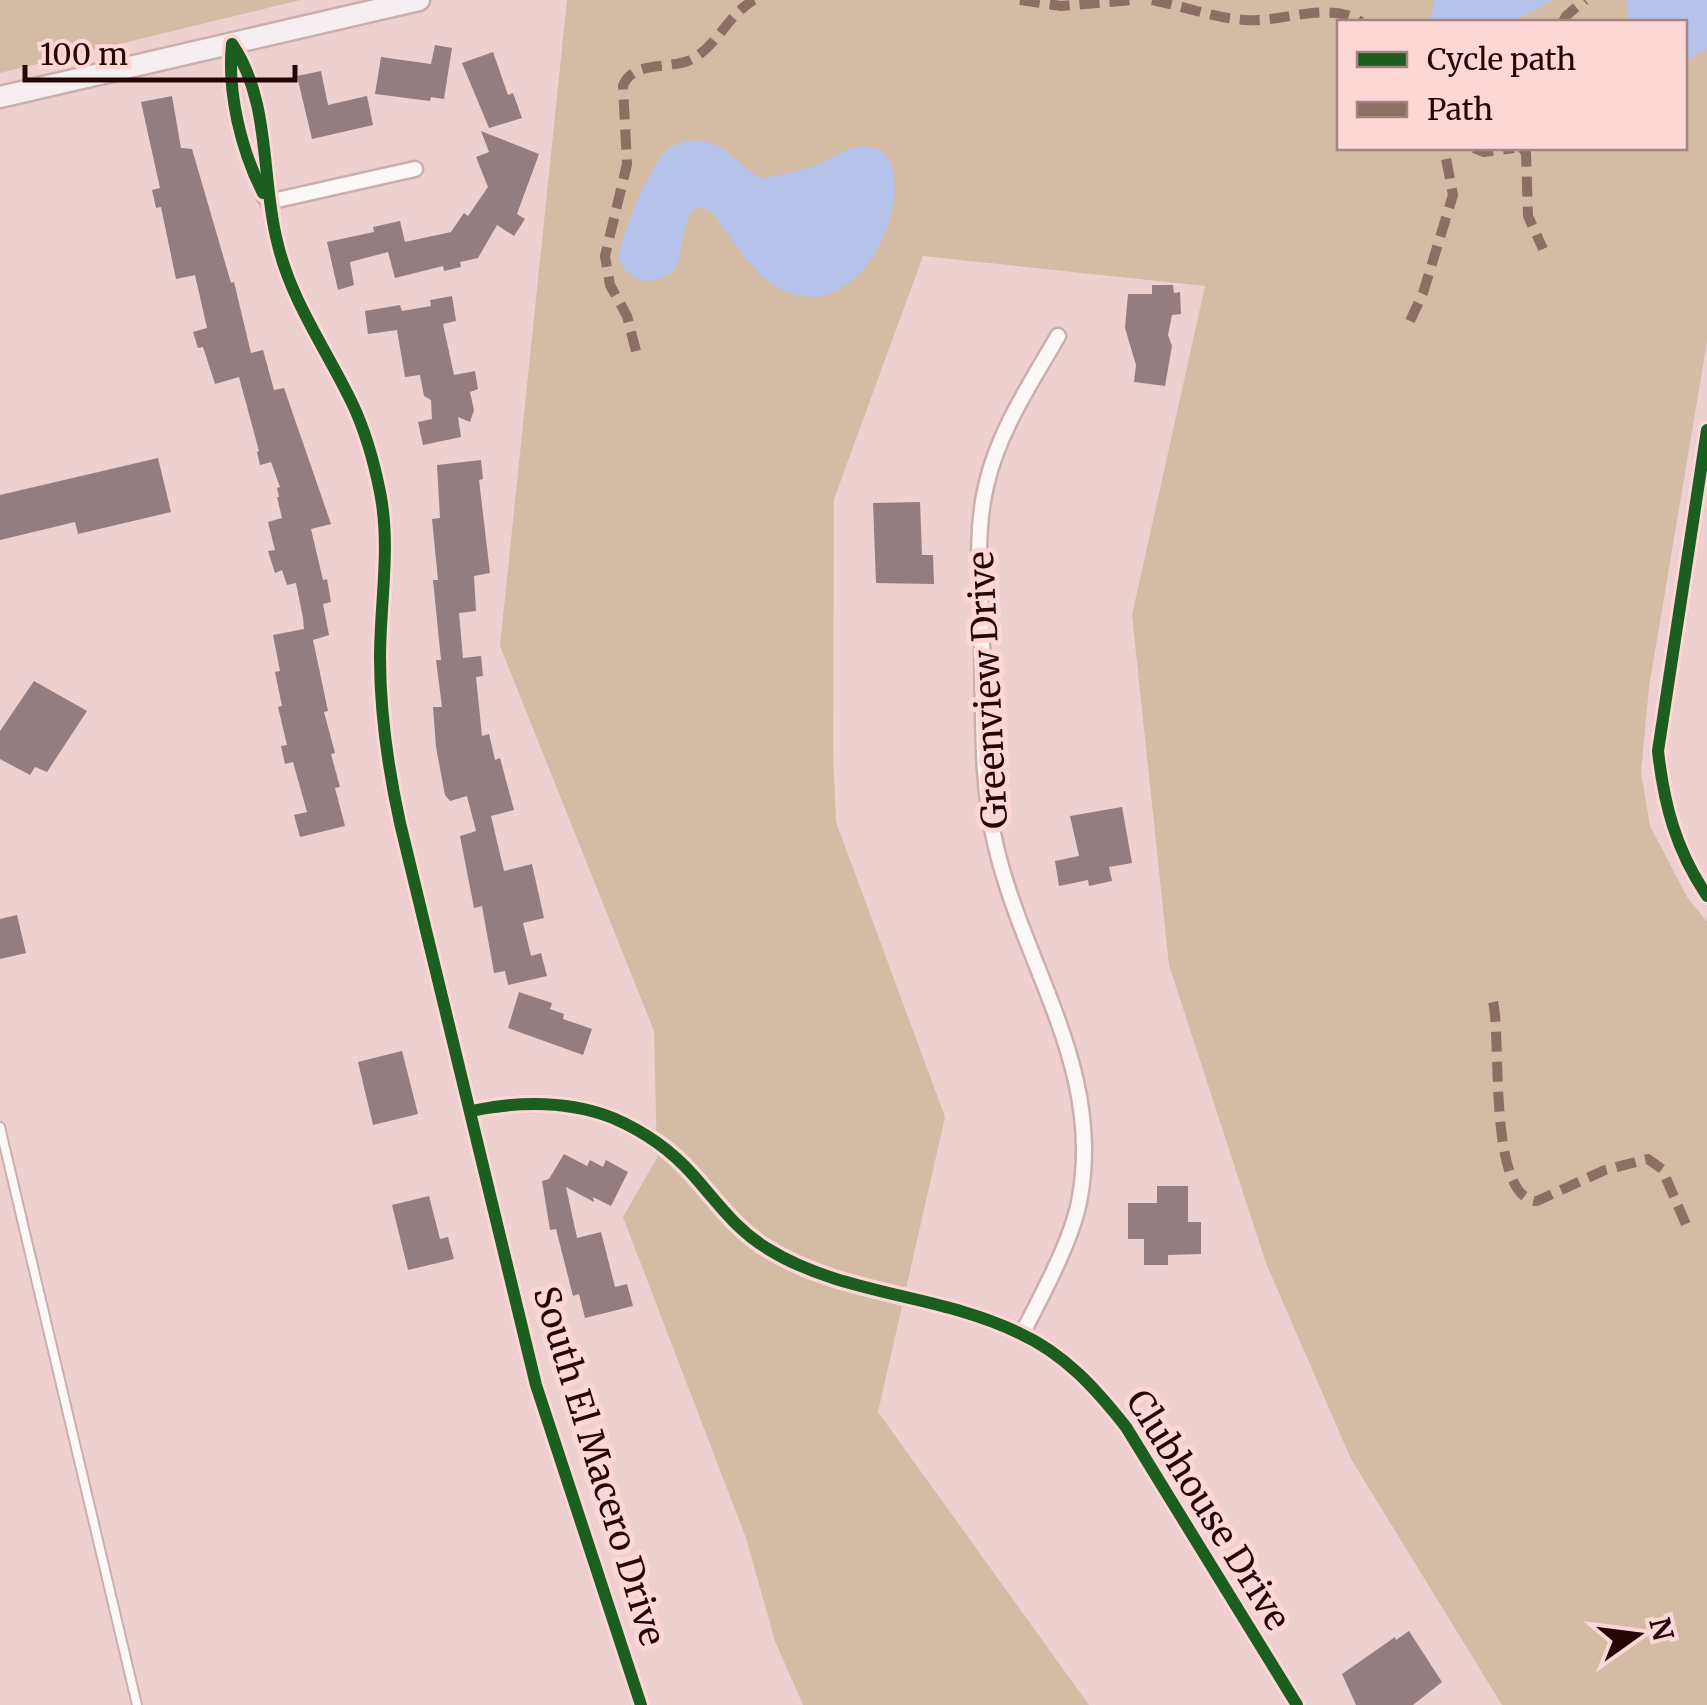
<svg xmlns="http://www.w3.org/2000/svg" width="1707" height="1705" font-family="Merriweather,serif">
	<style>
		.green { fill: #d4bba4; fill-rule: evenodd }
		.water { fill: #b5c2ea }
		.building { fill: #957c80 }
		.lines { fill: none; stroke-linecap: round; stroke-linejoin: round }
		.lane-casing { stroke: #cbaead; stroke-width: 12 }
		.street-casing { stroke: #cbaead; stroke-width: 19 }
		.secondary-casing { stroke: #cbaead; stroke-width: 25 }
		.lane { stroke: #fcf8f8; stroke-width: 8 }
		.street { stroke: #fcf8f8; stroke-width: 14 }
		.secondary { stroke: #f6eff2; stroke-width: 20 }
		.quiet { stroke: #8d6e63; stroke-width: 10; stroke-dasharray: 20 10; stroke-linecap: butt }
		.cycleway-casing { stroke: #fcd7d5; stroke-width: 19 }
		.cycleway { stroke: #1b5e20; stroke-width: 12 }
		.labels { text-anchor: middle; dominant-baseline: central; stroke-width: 10; stroke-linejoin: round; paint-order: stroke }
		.street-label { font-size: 35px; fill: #240607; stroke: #fcd7d5 }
	</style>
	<rect width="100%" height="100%" fill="#edd0cf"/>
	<!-- green -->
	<path class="green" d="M0 0H300L0 73Z
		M567 0H1707V342L1649 687 1641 772 1650 826 1687 897 1707 922V1705H1502L1351 1459 1266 1263 1169 965 1132 615 1205 286 923 256 834 499 833 752 836 822 945 1117 878 1412 1089 1705H803L775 1641 746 1538 623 1217 657 1158 654 1031 500 646ZM1340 22H1684V148H1340Z"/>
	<!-- water -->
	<path class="water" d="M1434 0H1553L1511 22H1427L1433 11Z
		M1626 0H1707V48L1685 62 1684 22H1629Z
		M699 140 719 146 759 178C777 176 794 172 812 167 831 160 855 139 877 149 925 170 870 332 782 290 753 276 734 241 715 216 681 183 684 257 676 268 671 274 663 277 656 280 647 282 642 282 634 277 628 273 621 267 620 259 617 240 654 158 669 148 678 142 689 141 699 140Z"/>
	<!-- building -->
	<path class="building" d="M435 45 452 48 444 99 431 97 430 101 375 94 381 57 431 64Z
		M493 52 508 95 513 93 522 118 489 128 462 63Z
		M321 71 328 105 367 96 373 125 312 139 297 76Z
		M172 96 181 148 192 149 231 283 234 282 251 353 263 350 274 390 284 388 331 524 311 529 323 580 327 579 331 602 323 604 329 635 313 640 328 711 324 712 335 753 331 754 340 787 335 788 345 826 300 837 294 815 307 812 293 762 285 764 281 746 287 745 278 707 282 706 275 672 280 671 273 635 304 629 303 618 296 583 287 585 282 570 275 573 268 551 275 550 268 522 282 518 277 497H279L277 488 280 487 271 462 260 465 257 452 259 451 239 377 215 384 203 347 198 348 193 332 207 328 195 275 176 279 161 207 156 208 152 190 160 188 141 102Z
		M481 131 539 154 517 214 525 219 514 236 497 225 478 258 460 262 461 267 444 271 443 266 395 278 388 252 350 262 354 285 338 290 327 242 374 232 373 227 400 221 405 242 451 232 464 213 468 216 488 187 476 157 489 152Z
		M1152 285H1173L1174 293 1180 292 1181 314 1172 315 1168 335 1172 346 1165 386 1134 382 1136 365 1125 328 1128 294H1152Z
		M452 296 456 321 443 324 454 375 475 371 478 389 470 392 474 410 470 422 458 417 461 437 423 445 418 422 432 419 431 400 424 396 420 375 405 377 397 330 368 334 365 311 400 305 402 311 431 306 430 300Z
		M158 458 171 512 78 534 75 522 0 540V495Z
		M481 460 483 479 479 480 490 573 474 576 476 611 459 613 463 658 481 656 483 676 476 677 482 736 489 734 495 760 500 758 514 810 491 816 504 871 532 864 544 918 523 923 531 956 541 953 547 976 508 985 505 971 494 973 482 906 474 908 460 836 476 831 467 796 450 801 445 795 436 747 433 707H442L436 660H441L433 580H438L432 519 440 518 437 465Z
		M920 502 922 555H933L934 584 876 583 873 503Z
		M34 681 87 711 47 772 35 767 30 775 0 759V731Z
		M1122 807 1132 863 1109 867 1112 881 1089 886 1088 880 1059 886 1055 861 1079 856 1070 816Z
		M17 915 26 953 0 959V919Z
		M519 992 552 1003 550 1009 564 1014 563 1019 592 1029 583 1055 508 1028Z
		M402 1051 418 1114 373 1125 358 1062Z
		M564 1154 587 1166 590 1160 603 1167 606 1160 628 1172 611 1206 593 1197 594 1202 566 1187 577 1238 601 1232 615 1287 627 1284 633 1306 585 1318 579 1294 573 1296 556 1229 550 1230 542 1181 549 1179Z
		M1157 1186H1188V1222H1201V1254L1168 1255V1265H1144V1239H1128V1203H1157Z
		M429 1196 440 1239 448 1237 454 1259 408 1270 392 1205Z
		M1409 1631 1442 1682 1413 1705H1356L1342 1674 1395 1637 1396 1640Z"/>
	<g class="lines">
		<!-- lane casing -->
		<g class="lane-casing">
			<path id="lane" d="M0 1127 137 1705"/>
		</g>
		<!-- street casing -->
		<g class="street-casing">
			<path id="street" d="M232 44C271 101 261 178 277 241 291 302 327 350 353 405 366 433 374 462 380 492 391 547 380 603 380 658 380 714 388 768 400 823L536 1385 641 1705
				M232 44C227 94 242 153 265 197
				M268 202 415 169
				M1707 430 1658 751C1664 805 1676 850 1707 896
				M471 1111C519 1101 567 1100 613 1118 643 1131 671 1150 693 1175 717 1202 736 1230 768 1249 844 1296 940 1294 1019 1333 1065 1354 1096 1389 1126 1427L1297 1705
				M1022 1334C1041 1297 1071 1242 1079 1202 1105 1071 1025 969 996 847 980 781 984 711 982 644 981 592 974 537 986 486 998 432 1031 383 1058 336"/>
		</g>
		<!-- secondary casing -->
		<g class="secondary-casing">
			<path id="secondary" d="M0 97 419 0"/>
		</g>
		<!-- lane -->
		<use href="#lane" class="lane"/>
		<!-- street -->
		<use href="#street" class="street"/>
		<!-- secondary -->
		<use href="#secondary" class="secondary"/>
		<!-- quiet -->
		<path class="quiet" d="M1020 0 1061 6 1134 0
			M1152 0C1183 6 1214 18 1245 20 1281 23 1331 0 1361 22
			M1563 22 1566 16 1585 0
			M1474 148 1484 152 1514 148
			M1522 148 1526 153 1528 216 1543 249
			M1410 321 1423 293 1453 195 1444 148
			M636 351 627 316 610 285 605 256 627 164 623 86C632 61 667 69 688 61 716 49 727 15 754 0
			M1493 1002C1502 1037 1487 1199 1537 1201L1605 1170 1648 1159 1662 1169 1688 1229"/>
		<!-- cycleway casing -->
		<g class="cycleway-casing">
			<path id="cycleway" d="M232 44C271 101 261 178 277 241 291 302 327 350 353 405 366 433 374 462 380 492 391 547 380 603 380 658 380 714 388 768 400 823L536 1385 641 1705
				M232 44C227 92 241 150 263 193
				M1707 430 1658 751C1664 805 1676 850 1707 896
				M471 1111C519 1101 567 1100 613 1118 643 1131 671 1150 693 1175 717 1202 736 1230 768 1249 844 1296 940 1294 1019 1333 1065 1354 1096 1389 1126 1427L1297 1705"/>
		</g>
		<!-- cycleway -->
		<use href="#cycleway" class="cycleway"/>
	</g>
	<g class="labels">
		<!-- street labels -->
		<g class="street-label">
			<text transform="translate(988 690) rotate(-93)">Greenview Drive</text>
			<text transform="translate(599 1466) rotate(73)">South El Macero Drive</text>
			<text transform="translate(1208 1510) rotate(58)">Clubhouse Drive</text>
		</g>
	</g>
	<!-- legend -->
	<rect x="1337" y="20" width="350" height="130" fill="#fcd7d5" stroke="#a68383" stroke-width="2.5"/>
	<rect x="1357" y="52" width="50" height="15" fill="#1b5e20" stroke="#a68383" stroke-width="2.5"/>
	<text x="1427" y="70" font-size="30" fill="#240607">Cycle path</text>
	<rect x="1357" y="102" width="50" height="15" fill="#8d6e63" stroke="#a68383" stroke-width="2.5"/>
	<text x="1427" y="120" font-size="30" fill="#240607">Path</text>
	<!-- north arrow -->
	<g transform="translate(1637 1635) rotate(76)" stroke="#fcd7d5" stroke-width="8" paint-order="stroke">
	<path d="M0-8L18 38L0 25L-18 38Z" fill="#240607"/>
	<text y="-15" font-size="28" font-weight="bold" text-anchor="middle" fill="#240607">N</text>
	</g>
	<!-- scale -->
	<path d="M25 65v15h270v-15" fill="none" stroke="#240607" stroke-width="5"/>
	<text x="40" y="65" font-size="30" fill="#240607" stroke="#fcd7d5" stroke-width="8" paint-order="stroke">100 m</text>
</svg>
